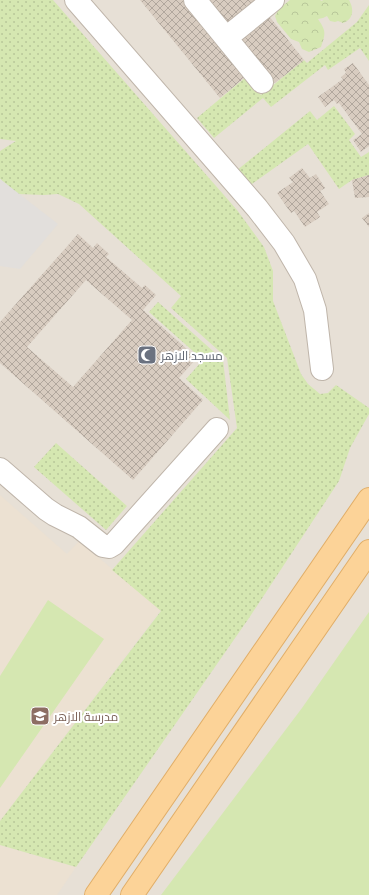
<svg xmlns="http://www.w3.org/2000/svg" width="369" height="895" font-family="Ubuntu,Cairo,sans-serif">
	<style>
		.residential { fill: #e7e0d6 }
		.education { fill: #ece1d2 }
		.grass { fill: url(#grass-dots) }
		.forest { fill: url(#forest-crowns) }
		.green { fill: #d5e7b1 }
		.parking { fill: #e2dfdc }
		.building { fill: url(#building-cross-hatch); fill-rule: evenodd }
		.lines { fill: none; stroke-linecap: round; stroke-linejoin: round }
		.minor-casing { stroke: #bfb5aa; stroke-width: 24 }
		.major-casing { stroke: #e1ae68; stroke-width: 24 }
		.minor { stroke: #fff; stroke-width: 22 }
		.major { stroke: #fcd398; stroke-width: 22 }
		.labels { text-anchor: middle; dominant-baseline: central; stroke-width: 4; stroke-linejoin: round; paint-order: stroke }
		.worship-label { font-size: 12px; fill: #5b616d; stroke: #fff; text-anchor: start }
		.education-label { font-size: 12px; fill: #785e54; stroke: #fff; text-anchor: start }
	</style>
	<defs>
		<pattern id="grass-dots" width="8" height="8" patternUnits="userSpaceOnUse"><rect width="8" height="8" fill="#d5e7b1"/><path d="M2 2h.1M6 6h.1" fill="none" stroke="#b8c799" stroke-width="1.8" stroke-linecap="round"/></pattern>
		<pattern id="forest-crowns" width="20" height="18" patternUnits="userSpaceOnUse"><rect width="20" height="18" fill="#d5e7b1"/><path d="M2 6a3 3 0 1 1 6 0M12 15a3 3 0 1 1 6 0" fill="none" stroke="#b8c799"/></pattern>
		<pattern id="building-cross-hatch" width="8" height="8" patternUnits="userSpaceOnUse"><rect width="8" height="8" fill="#d8ccc0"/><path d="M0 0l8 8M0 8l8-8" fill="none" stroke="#b1a79d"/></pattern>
	</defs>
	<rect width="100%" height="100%" fill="#f3eee8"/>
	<!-- residential -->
	<path class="residential" d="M0 0H369V640L193 895H0Z"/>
	<!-- education -->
	<path class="education" d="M0 495 67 554 79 541 161 610 0 821Z
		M0 845 76 867 57 895H0Z"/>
	<!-- grass -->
	<path class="grass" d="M0 0H53L237 210 264 247 273 271V301L301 374 308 384 320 394 328 393 336 385 369 408V414L350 448 339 481 249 618 76 867 0 845V821L161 611 112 570 237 428 227 358 171 308 181 296 79 204 58 194 44 195 18 194 0 179V151L16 141 0 139Z
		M369 5V61L360 48 328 70 325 65 271 107 263 98 214 138 197 118 246 77 261 95 304 60 307 63 357 22Z
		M334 106 355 134 349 140 361 157 369 152V175L352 180 339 189 308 144 249 186 236 171 310 111 317 120Z
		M158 302 223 360 230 420 186 379 203 360 149 312Z
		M56 443 127 506 106 530 34 467Z"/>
	<!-- forest -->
	<path class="forest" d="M290 0H320L322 1 323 0H349C354 9 354 19 343 23L338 21 335 22 330 21 327 16 323 18 318 19C326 31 326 33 321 47L309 52 302 49 299 42 291 39 277 22 275 16 279 9Z"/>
	<!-- green -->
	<path class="green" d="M48 600 104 639 0 788V676Z
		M369 612V895H161L302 708Z"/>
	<!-- parking -->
	<path class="parking" d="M0 179 58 224 20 269 0 266Z"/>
	<!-- building -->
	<path class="building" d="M140 0H188L249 74 220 98Z
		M207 0H260L228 26Z
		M269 16 304 60 275 83 239 39Z
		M353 63 369 85V146L361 152 353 140 362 134 339 103 337 104 334 100 325 107 318 97 343 79 341 77 346 73 344 69Z
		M302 168 310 178 316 174 325 188 320 191 329 204 317 212 320 217 305 227 294 211 291 213 277 193 293 182 289 178Z
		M369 175V197L355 198 352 180Z
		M369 213V227L362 218Z
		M78 234 93 248 97 243 109 254 106 257 142 288 145 285 156 295 143 310 197 358 179 378 203 400 133 480 0 363V322ZM86 280 132 320 73 387 27 347Z"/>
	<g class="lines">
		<!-- minor casing -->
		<g class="minor-casing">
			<path id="minor" d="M76 0 257 208 284 243 305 279 315 310 322 369
				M195 0 262 82
				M226 38 273 0
				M0 469 46 509 55 515 79 527 103 546 109 547 114 544 217 429"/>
		</g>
		<!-- major casing -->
		<g class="major-casing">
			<path id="major" d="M96 895 369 499
				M132 895 369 551"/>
		</g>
		<!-- minor -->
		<use href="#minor" class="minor"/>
		<!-- major -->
		<use href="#major" class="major"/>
	</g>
	<!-- icons -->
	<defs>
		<g id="mosque-square" transform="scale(1)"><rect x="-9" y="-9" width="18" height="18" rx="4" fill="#6b7280" stroke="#fff"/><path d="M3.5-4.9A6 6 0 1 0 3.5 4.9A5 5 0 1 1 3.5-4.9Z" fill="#fff"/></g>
		<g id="school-square" transform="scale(1)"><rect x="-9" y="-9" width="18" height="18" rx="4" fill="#8d6e63" stroke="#fff"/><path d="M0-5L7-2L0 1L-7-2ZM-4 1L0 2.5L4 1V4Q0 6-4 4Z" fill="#fff"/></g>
	</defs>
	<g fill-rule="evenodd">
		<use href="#mosque-square" x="147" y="355"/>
		<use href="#school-square" x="40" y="716"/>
	</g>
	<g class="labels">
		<!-- worship labels -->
		<g class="worship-label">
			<text x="161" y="355">مسجد الازهر</text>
		</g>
		<!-- education labels -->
		<g class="education-label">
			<text x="54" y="716">مدرسة الازهر</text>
		</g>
	</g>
</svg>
